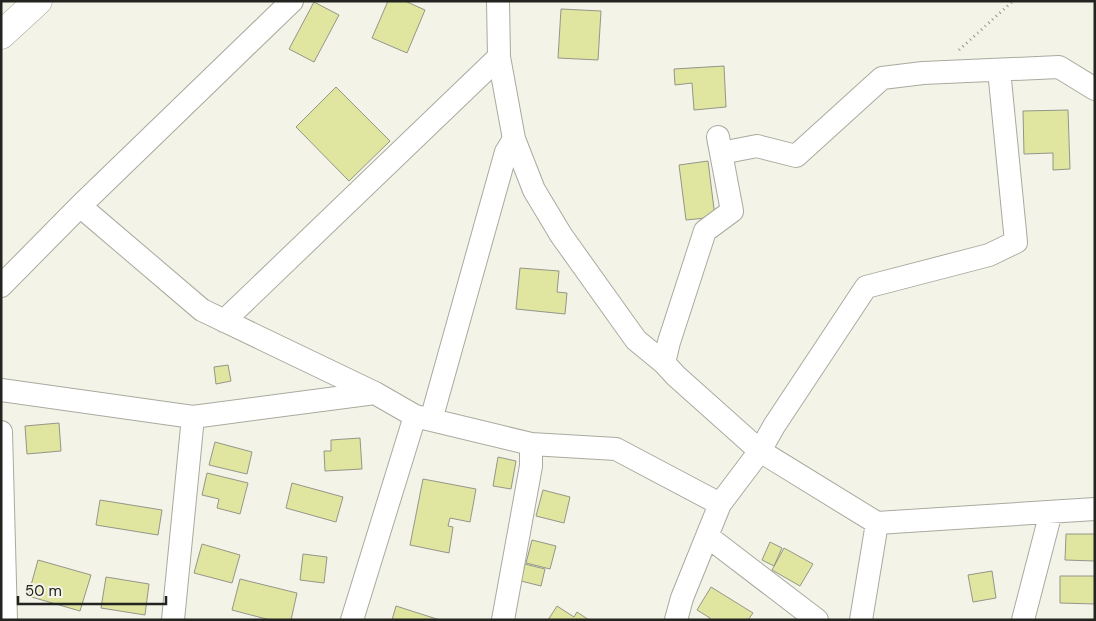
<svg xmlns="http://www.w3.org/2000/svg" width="1096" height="621" font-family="'DM Sans',sans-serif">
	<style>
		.building { fill: #e0e59f; stroke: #95968a }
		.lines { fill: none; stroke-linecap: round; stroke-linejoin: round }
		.street-casing { stroke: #a9aa9f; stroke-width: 24 }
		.secondary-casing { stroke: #a9aa9f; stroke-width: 29 }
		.path { stroke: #96978e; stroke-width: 3; stroke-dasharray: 1 4; stroke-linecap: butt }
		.street { stroke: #fff; stroke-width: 22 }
		.secondary { stroke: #fff; stroke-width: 28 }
	</style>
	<rect width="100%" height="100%" fill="#f3f4e7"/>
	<!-- building -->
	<path class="building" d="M388 1H405L425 10 407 53 372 38Z
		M314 2 339 15 314 62 289 49Z
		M561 9 601 11 598 60 558 58Z
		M724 66 726 107 694 110 692 83 675 85 674 69Z
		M336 87 390 141 349 181 296 127Z
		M1068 110 1070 169 1053 170V153L1024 154 1023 111Z
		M708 161 715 217 686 220 679 165Z
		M520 268 559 271 557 292 567 293 565 314 516 309Z
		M228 365 231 381 216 384 214 367Z
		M59 423 61 451 27 454 25 426Z
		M360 438 362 469 325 471 324 451H331V440Z
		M215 442 252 452 247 474 209 465Z
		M498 457 516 461 511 489 493 486Z
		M207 473 248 483 240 514 217 508 219 499 202 495Z
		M423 479 476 489 470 522 450 518 448 526 453 527 449 553 410 545Z
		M292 483 343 497 336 522 286 508Z
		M543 490 570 497 564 523 536 516Z
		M100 500 162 510 158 535 96 525Z
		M1066 534H1095V561L1065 560Z
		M532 540 556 546 550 569 526 563Z
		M770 542 782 548 774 566 762 560Z
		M202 544 240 555 232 583 194 573Z
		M784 548 813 564 800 586 772 570Z
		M303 554 327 557 324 583 300 580Z
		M38 560 91 575 80 611 28 596Z
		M525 564 545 569 541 586 521 581Z
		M992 571 996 598 973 602 968 575Z
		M1060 576H1095V604L1060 603Z
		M106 577 149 584 145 615 101 608Z
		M240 579 297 593 291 620H270L232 610Z
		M711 587 753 613 748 620H708L710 618 697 610Z
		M396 606 440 620H392Z
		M557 606 574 617 577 612 589 620H548Z"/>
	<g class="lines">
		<!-- street casing -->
		<g class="street-casing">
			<path id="street" d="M498 1 499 57 514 139 534 190 561 235 636 340 664 363 676 376 760 451 877 523 1095 509
				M721 153 757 146 796 156 882 78 923 73 1059 67 1095 89
				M80 206 202 310 375 393
				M1 286 80 206 292 1
				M224 321 499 57
				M664 363 669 342 705 231 732 211 718 137
				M1 390 193 417 375 393 415 416 531 444 616 449 720 504
				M431 420 506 152 514 139
				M1 432 6 620
				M707 536 817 620
				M173 620 193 417
				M352 620 415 416
				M503 620 531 466V444
				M676 620 682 598 720 504 760 451 774 426 866 287 989 255 1016 242 999 70
				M861 620 877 523
				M1023 620 1051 512"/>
		</g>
		<!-- secondary casing -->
		<g class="secondary-casing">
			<path id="secondary" d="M1 35 38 1"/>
		</g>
		<!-- path -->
		<path class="path" d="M959 50 1013 1"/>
		<!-- street -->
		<use href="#street" class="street"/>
		<!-- secondary -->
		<use href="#secondary" class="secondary"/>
	</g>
	<!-- border -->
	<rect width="1096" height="621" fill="none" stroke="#23231f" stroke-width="5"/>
	<!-- scale -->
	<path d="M18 596v8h148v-8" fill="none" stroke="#23231f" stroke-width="2.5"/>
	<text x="25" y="596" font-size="15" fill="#23231f" stroke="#f3f4e7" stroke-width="4" paint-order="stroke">50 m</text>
</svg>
